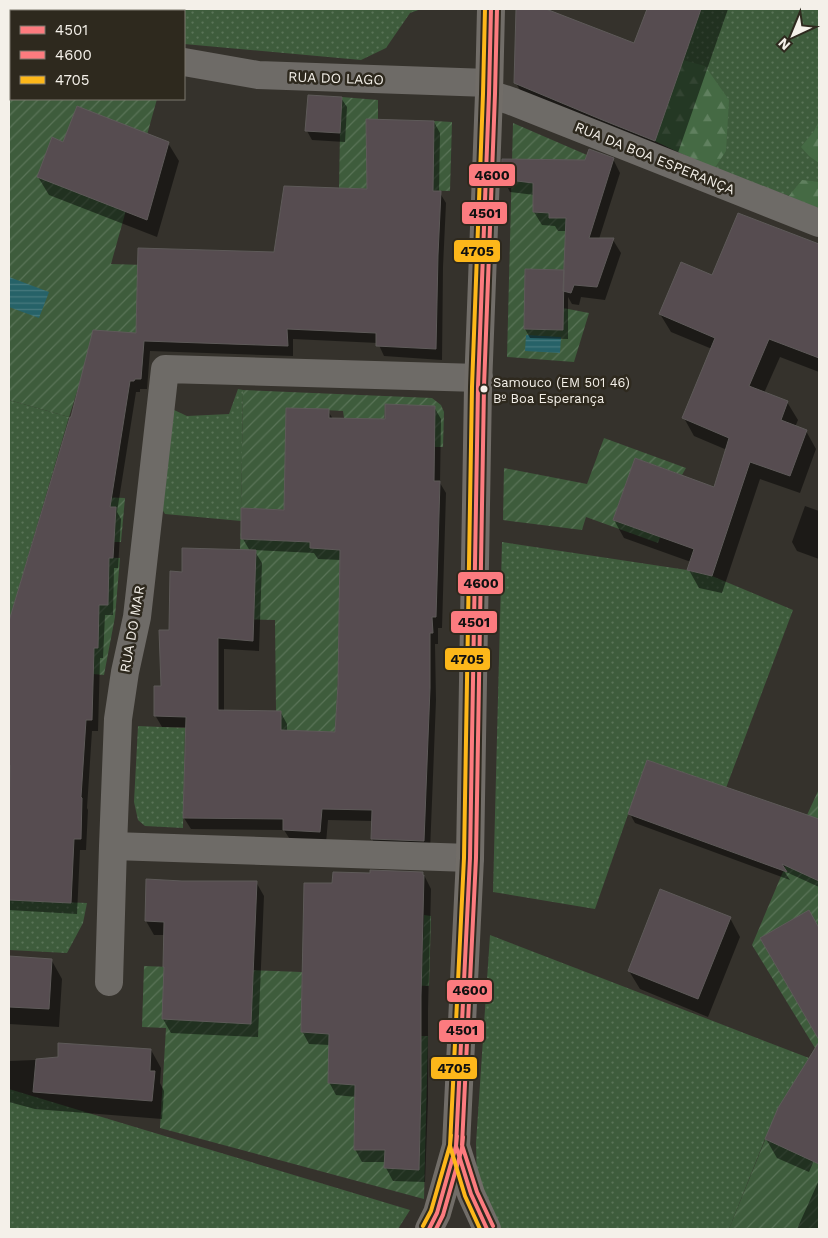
<svg xmlns="http://www.w3.org/2000/svg" width="828" height="1238" font-family="'Work Sans',sans-serif">
	<style>
		.grass { fill: url(#grass-dots) }
		.forest { fill: url(#forest-firs) }
		.garden { fill: url(#garden-furrows) }
		.water { fill: url(#water-rules) }
		.shadow { fill: #0007; fill-rule: evenodd }
		.building { fill: #564c50; stroke: #5e5a59 }
		.lines { fill: none; stroke-linecap: round; stroke-linejoin: round }
		.street { stroke: #6e6b67; stroke-width: 28 }
		.secondary { stroke: #716d68; stroke-width: 28 }
		.bus-1-casing { stroke: #2e291e; stroke-width: 8 }
		.bus-2-casing { stroke: #2e291e; stroke-width: 8 }
		.bus-3-casing { stroke: #2e291e; stroke-width: 8 }
		.bus-1 { stroke: #fc7b7f; stroke-width: 4 }
		.bus-2 { stroke: #fc7b7f; stroke-width: 4 }
		.bus-3 { stroke: #fdb71a; stroke-width: 4 }
		.bus-dot { fill: #f4f0e9; stroke: #2e291e; stroke-width: 2 }
		.labels { text-anchor: middle; dominant-baseline: central; stroke-width: 5; stroke-linejoin: round; paint-order: stroke }
		.bus-label { font-size: 13px; fill: #f4f0e9; stroke: #2e291e; text-anchor: start }
		.street-label { font-size: 14px; fill: #f4f0e9; stroke: #2e291e }
		.line-badge { stroke: #2e291e; stroke-width: 2 }
		.pale-badge-label { font-size: 14px; text-anchor: middle; font-weight: bold; fill: #111 }
	</style>
	<defs>
		<pattern id="grass-dots" width="8" height="8" patternUnits="userSpaceOnUse" patternTransform="scale(1.25)"><rect width="8" height="8" fill="#3e5c3c"/><path d="M2 2h.1M6 6h.1" fill="none" stroke="#5a7458" stroke-width="1.8" stroke-linecap="round"/></pattern>
		<pattern id="forest-firs" width="22" height="20" patternUnits="userSpaceOnUse" patternTransform="scale(1.25)"><rect width="22" height="20" fill="#456a44"/><path d="M5 1l3.5 6h-7zM16 11l3.5 6h-7z" fill="#60805f"/></pattern>
		<pattern id="garden-furrows" width="10" height="10" patternUnits="userSpaceOnUse" patternTransform="scale(1.25)"><rect width="10" height="10" fill="#3e5c3c"/><path d="M-1 1l2-2M0 10L10 0M9 11l2-2" fill="none" stroke="#5a7458"/></pattern>
		<pattern id="water-rules" width="6" height="5" patternUnits="userSpaceOnUse" patternTransform="scale(1.25)"><rect width="6" height="5" fill="#266268"/><path d="M0 2.5h6" fill="none" stroke="#46797e"/></pattern>
	</defs>
	<rect width="100%" height="100%" fill="#35322c"/>
	<!-- grass -->
	<path class="grass" d="M49 9H421L410 13 386 48 361 60 184 44V11H56Z
		M701 9H819V207L714 169 655 141Z
		M238 389 243 390 241 521 165 514 162 509 172 409 187 416 229 414Z
		M9 400 69 417 9 621Z
		M502 542 687 570 712 576 793 610 726 788 647 760 595 909 493 892Z
		M138 726 185 728 183 828 145 826 138 820 134 802Z
		M9 900 87 903 83 923 67 953 9 950Z
		M490 935 809 1058 765 1139 729 1229H501L490 1216 477 1188 476 1143Z
		M9 1089 410 1210 398 1229H9Z"/>
	<!-- forest -->
	<path class="forest" d="M683 60 705 66 729 100 726 151 714 169 655 141Z
		M819 121V163L809 156 801 147 814 131Z
		M802 180 819 182V207L817 208 788 197Z"/>
	<!-- garden -->
	<path class="garden" d="M9 35 11 36V99H157L111 264 179 266 144 341 142 367 127 366 81 379 69 417 9 400Z
		M342 97 378 100V119H366L367 170 433 171 434 121 452 122 450 191 339 188 340 133Z
		M513 123 587 155 579 177 530 182 533 183V212L549 213V218H566L565 237 567 261 564 270 525 269 524 329 563 330V308L589 313 574 362 507 357Z
		M243 390 432 398 441 405 444 412 443 447H434L385 404 384 426 358 418H344L343 411 286 408 292 510 241 508Z
		M604 438 686 468 682 475 635 458 613 520 660 537 658 543 586 517 582 530 503 520 504 468 587 484Z
		M73 496 125 498 121 542H108L73 505Z
		M241 521 340 550 338 677 335 732 281 730V712L276 711 275 620 236 619 255 579 256 551 240 550Z
		M29 555 120 558 115 617 104 675 93 674 94 648 98 627 21 715H9V664L12 643H9V621L11 613 39 614 40 597H16Z
		M819 789V1229H729L778 1108 815 1048 752 945 807 815Z
		M424 915 431 916 429 986 358 983 422 969Z
		M144 966 302 972 301 1032 329 1034 355 1085 354 1150H385V1168L419 1169 421 1087V1036H428L424 1199 160 1128 166 1028 142 1027Z"/>
	<!-- water -->
	<path class="water" d="M9 277 49 292 39 318 9 307Z
		M526 335 561 337 560 353 525 351Z"/>
	<!-- shadow -->
	<path class="shadow" d="M518 9H544L635 44 648 9H728L672 170 533 113 516 83Z
		M341 98 347 107 345 142 312 140 307 131Z
		M434 122 440 133 439 193H440L446 203 443 267 442 360 384 356 378 343 293 339V356L150 351 147 389H140V392H136L117 512 121 519 118 568H114L113 615H105L103 658H100L98 731H92L87 808 88 810 86 850H80L77 914 9 910V625L18 597 137 334 275 253 368 191Z
		M168 143 179 161 157 237 49 195 38 177Z
		M613 159 620 173 599 239 613 240 621 253 605 300 581 297 579 305 572 304 568 297V339L530 338 525 329 565 275 567 231H558L555 226 542 225 534 212 535 195 510 192 503 178 586 161Z
		M739 214 819 245V372L780 357 764 393 787 402 798 420 795 427 806 431 816 449 800 493 760 479 722 593 699 588 689 570 691 562 624 538 614 520 714 488 727 450 694 436 684 418 712 349 671 332 660 314 713 277Z
		M434 407 441 419 440 483 446 493 442 628H438V644H435L436 700 430 852 379 850 372 839 373 821 328 820 326 843 291 841 284 830 191 829 184 818 186 727H162L155 715 162 687 170 631 183 573 250 551 243 539 285 511 328 411 333 419 386 420ZM254 550 314 553 318 559 341 560 339 685 337 733 287 732V724L281 713 224 711V649L259 651 262 563Z
		M805 506 819 511V559L797 551 792 542Z
		M648 761 819 820V887L784 871 790 880 635 823 630 814Z
		M423 873 431 889 428 1010V1100L425 1182 393 1181 386 1168V1162H362L355 1149 356 1097 336 1095 329 1082 330 1045 309 1044 302 1031 334 885Z
		M182 882H256L264 896 258 1037 171 1033 163 1019 165 970 164 967 165 935H154L146 921Z
		M808 911 819 930V1037L762 938Z
		M730 918 740 937 708 1017 640 989 629 971Z
		M9 957 52 961 62 979 59 1027 9 1024Z
		M816 1049 819 1051V1149L809 1172 777 1158 766 1139Z
		M151 1050 161 1068 160 1083 164 1091 162 1119 35 1109 9 1102V1061L60 1059Z
		M819 1180V1229H797Z"/>
	<!-- building -->
	<path class="building" d="M516 9H546L634 43 647 9H701L655 141 600 119 514 83Z
		M308 95 342 97 340 133 305 131Z
		M77 106 169 142 147 220 37 177 52 137 63 142Z
		M366 119 434 121 433 191H441L438 255 436 349 376 346V333L287 329 288 346 144 341 141 379H135L134 381H130L110 507H116L113 558H109L108 605H99L98 648H94L92 720H86L81 797 82 798 81 839H74L71 903 9 900V823L10 765H9V621L70 417H71L93 330 136 333 138 248 274 252 284 186 367 189Z
		M589 149 614 158 589 238H614L597 287 574 285 571 293 563 291 566 218H549V213L533 212V183L501 179 502 159 585 160Z
		M738 213 819 244V358L769 339 749 386 788 401 781 420 807 430 790 476 750 462 712 576 687 570 694 549 613 520 635 458 714 487 729 438 682 418 715 338 659 314 681 262 712 275Z
		M525 269 564 270 563 330 524 329Z
		M385 404 435 406 434 481H440L436 617H432L433 633H430V688L424 841 371 839 372 810 322 809 320 832 283 830V819L183 818 186 717 154 716V686H161L159 630H169L170 571 182 572V548L256 550 253 641 218 638V710L281 711V730L335 732 338 685 340 550 310 548V542L241 539V508L284 510 286 408 329 409V418L385 419Z
		M647 760 819 819V881L782 864 787 872 628 814Z
		M370 870 423 872V875H424L421 996V1087L419 1170 384 1168 385 1150H354L355 1085 328 1083 329 1034 301 1032 304 883H332L333 872 370 873Z
		M146 879 182 881H257L251 1024 162 1019 164 967H163L164 922 145 921Z
		M660 889 731 917 698 999 628 971Z
		M809 910 819 928V1040L760 938Z
		M9 956 52 959 49 1009 9 1007Z
		M819 1042V1164L765 1139 778 1108Z
		M58 1043 151 1049 150 1071H155L152 1101 33 1092 36 1059 58 1057Z"/>
	<g class="lines">
		<!-- street -->
		<path class="street" d="M9 15H11
			M184 62 258 75 489 83
			M489 94 511 101 819 223
			M470 858 113 846 118 719 125 672 137 617 165 369 479 378
			M109 982 113 846"/>
		<!-- secondary -->
		<path class="secondary" d="M456 1146 471 1194 487 1229
			M429 1229 437 1213 456 1146 470 858 478 387 489 94 491 9"/>
		<!-- bus-1 casing -->
		<g class="bus-1-casing">
			<path id="bus-1" d="M429 1229 437 1213 456 1146 457 1136
				M487 1229 471 1194 456 1146 470 858 478 387 489 94 491 9"/>
		</g>
		<!-- bus-2 casing -->
		<g class="bus-2-casing">
			<path id="bus-2" d="M493 1226 477 1192 462 1145 476 858 484 387 495 94 497 9
				M436 1229 443 1215 462 1148 463 1137"/>
		</g>
		<!-- bus-3 casing -->
		<g class="bus-3-casing">
			<path id="bus-3" d="M423 1226 431 1211 450 1145 451 1135
				M480 1229 465 1196 450 1146 464 858 472 387 483 94 485 9"/>
		</g>
		<!-- bus-1 -->
		<use href="#bus-1" class="bus-1"/>
		<!-- bus-2 -->
		<use href="#bus-2" class="bus-2"/>
		<!-- bus-3 -->
		<use href="#bus-3" class="bus-3"/>
	</g>
	<!-- markers -->
	<circle class="bus-dot" cx="484" cy="389" r="4.5"/>
	<g class="labels">
		<!-- bus labels -->
		<g class="bus-label">
			<text x="493" y="382">Samouco (EM 501 46)<tspan x="493" dy="16">Bº Boa Esperança</tspan></text>
		</g>
		<!-- street labels -->
		<g class="street-label">
			<text transform="translate(336 78) rotate(2)">RUA DO LAGO</text>
			<text transform="translate(655 158) rotate(22)">RUA DA BOA ESPERANÇA</text>
			<text transform="translate(132 629) rotate(-80)">RUA DO MAR</text>
		</g>
	</g>
	<g class="line-badge">
		<rect x="468" y="163" width="48" height="24" rx="5" fill="#fc7b7f"/>
		<rect x="461" y="201" width="47" height="24" rx="5" fill="#fc7b7f"/>
		<rect x="453" y="239" width="48" height="24" rx="5" fill="#fdb71a"/>
		<rect x="457" y="571" width="47" height="24" rx="5" fill="#fc7b7f"/>
		<rect x="450" y="610" width="48" height="24" rx="5" fill="#fc7b7f"/>
		<rect x="444" y="647" width="47" height="24" rx="5" fill="#fdb71a"/>
		<rect x="446" y="979" width="47" height="24" rx="5" fill="#fc7b7f"/>
		<rect x="438" y="1019" width="47" height="24" rx="5" fill="#fc7b7f"/>
		<rect x="430" y="1056" width="48" height="24" rx="5" fill="#fdb71a"/>
	</g>
	<g class="pale-badge-label">
		<text x="492" y="180">4600</text>
		<text x="485" y="218">4501</text>
		<text x="477" y="256">4705</text>
		<text x="481" y="588">4600</text>
		<text x="474" y="627">4501</text>
		<text x="467" y="664">4705</text>
		<text x="470" y="995">4600</text>
		<text x="462" y="1035">4501</text>
		<text x="454" y="1073">4705</text>
	</g>
	<!-- border -->
	<rect width="828" height="1238" fill="none" stroke="#f4f0e9" stroke-width="20"/>
	<!-- legend -->
	<rect x="10" y="10" width="175" height="90" fill="#2e291e" stroke="#7d796f"/>
	<rect x="20" y="26" width="25" height="8" fill="#fc7b7f" stroke="#7d796f"/>
	<text x="55" y="35" font-size="15" fill="#f4f0e9">4501</text>
	<rect x="20" y="51" width="25" height="8" fill="#fc7b7f" stroke="#7d796f"/>
	<text x="55" y="60" font-size="15" fill="#f4f0e9">4600</text>
	<rect x="20" y="76" width="25" height="8" fill="#fdb71a" stroke="#7d796f"/>
	<text x="55" y="85" font-size="15" fill="#f4f0e9">4705</text>
	<!-- north arrow -->
	<g transform="translate(793 35) rotate(224)" stroke="#2e291e" stroke-width="4" paint-order="stroke">
	<path d="M0-4L9 19L0 12L-9 19Z" fill="#f4f0e9"/>
	<text y="-8" font-size="14" font-weight="bold" text-anchor="middle" fill="#f4f0e9">N</text>
	</g>
</svg>
